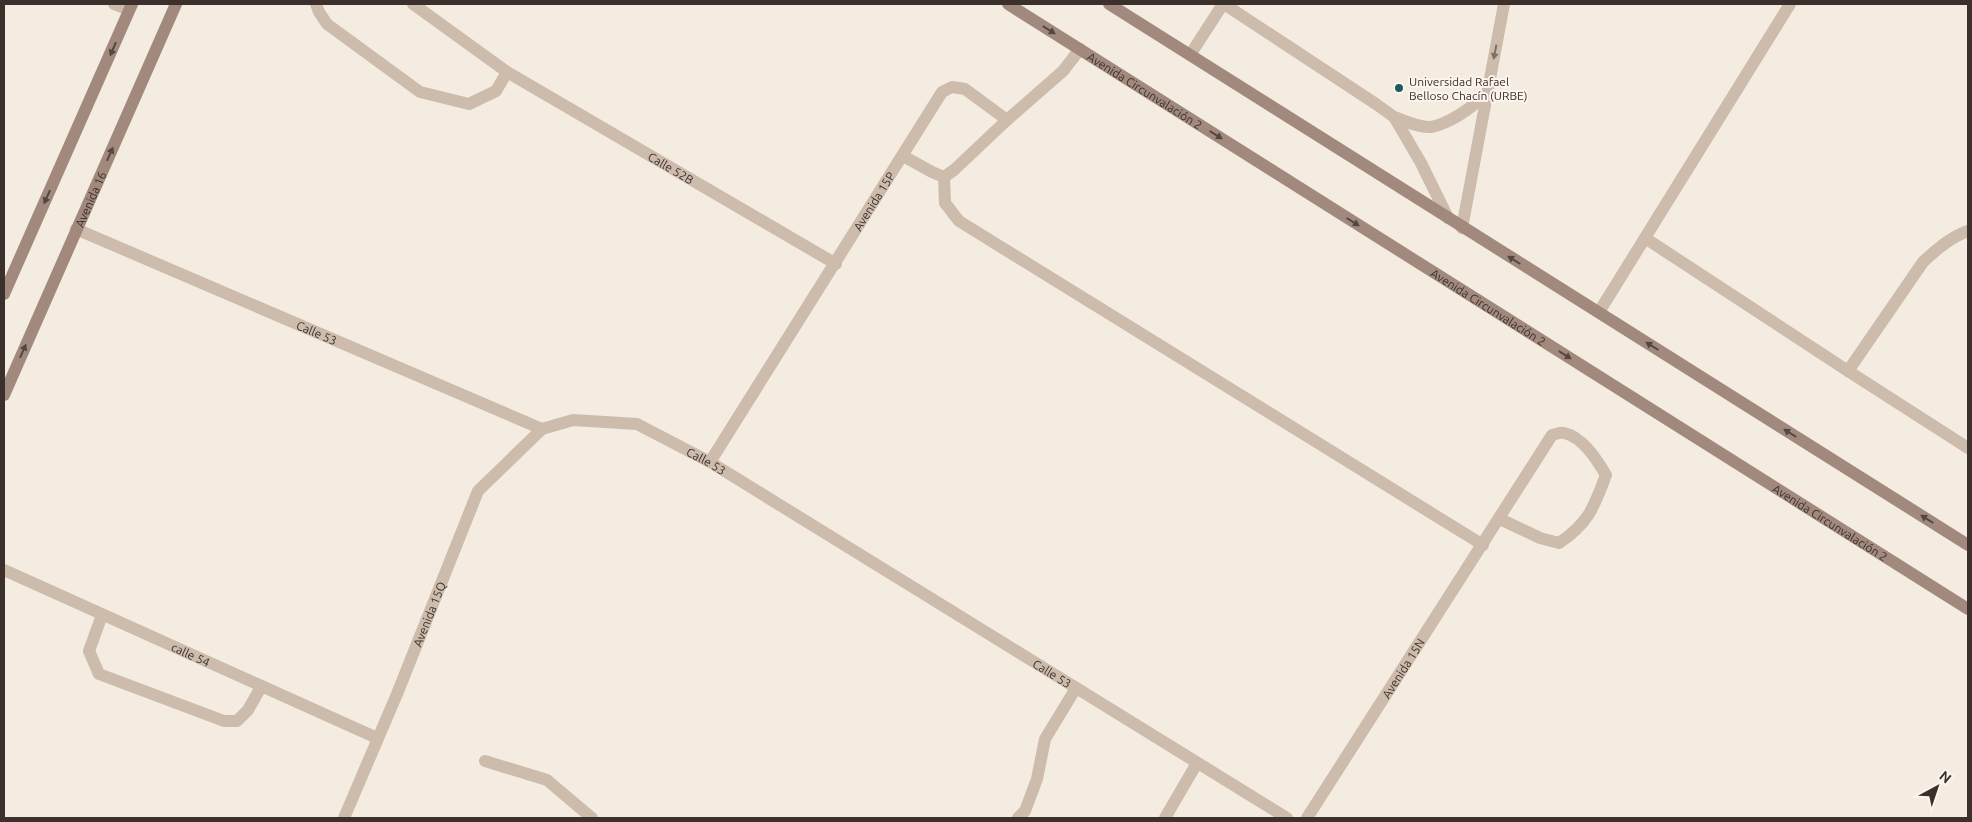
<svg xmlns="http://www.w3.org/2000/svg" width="1972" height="822" font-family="Ubuntu,sans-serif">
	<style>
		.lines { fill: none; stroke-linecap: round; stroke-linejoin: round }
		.lane { stroke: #cdbbac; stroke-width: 12 }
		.street { stroke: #cdbbac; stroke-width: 12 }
		.secondary { stroke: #a18a7d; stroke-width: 12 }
		.oneway { fill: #544640 }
		.oneway2 { fill: #7d6f65 }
		.poi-dot { fill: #1f5a5e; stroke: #fbf5ee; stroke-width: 2 }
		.labels { text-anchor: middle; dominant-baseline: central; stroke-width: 4; stroke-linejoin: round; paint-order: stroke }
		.poi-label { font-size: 12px; fill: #3b302b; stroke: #fbf5ee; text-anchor: start }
		.street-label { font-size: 12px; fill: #3b302b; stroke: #fbf5ee }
	</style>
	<rect width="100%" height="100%" fill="#f4ebe1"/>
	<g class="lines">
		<!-- lane -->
		<path class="lane" d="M114 4 129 10
			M1224 4 1376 104 1394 117 1400 127 1421 163 1448 218
			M1190 55 1223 4
			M1394 117C1405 121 1419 128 1431 127 1452 123 1472 107 1488 93
			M102 615 89 651 99 674 224 721H237L248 710 261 687
			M1165 818 1197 763"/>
		<!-- street -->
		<g class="street">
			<path d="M316 4 319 12 327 24 420 92 469 104 496 91 507 72"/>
			<path id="s1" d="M413 4 507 72 836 264"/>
			<path d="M903 156 932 172 944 177 954 170 1007 120"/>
			<path d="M944 177 945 203 959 221 1483 545"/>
			<path d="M1462 228 1504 4"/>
			<path id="s2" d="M76 229 542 429 573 420 637 424 710 462 1287 818"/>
			<path d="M1645 238 1848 371 1968 448"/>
			<path d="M1599 312 1790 4"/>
			<path d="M1848 371 1923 262C1937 249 1951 237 1968 231"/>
			<path id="s3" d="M710 462 942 92 952 87 965 89 1007 120 1063 71 1080 49"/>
			<path id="s4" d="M4 570 377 738"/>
			<path d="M485 761 547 780 592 818"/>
			<path id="s5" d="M344 818 397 694 478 491 542 429"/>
			<path d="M1018 818 1025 811 1037 779 1045 739 1076 688"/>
			<path id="s6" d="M1307 818 1552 435C1556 434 1560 432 1564 433 1583 437 1597 460 1606 475 1594 507 1589 523 1559 543L1540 538 1500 519"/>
		</g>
		<!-- secondary -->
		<g class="secondary">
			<path id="s7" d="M1008 4 1968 609"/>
			<path d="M1109 4 1968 545"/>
			<path d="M4 294 132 4"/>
			<path id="s8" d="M4 395 176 4"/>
		</g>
	</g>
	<!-- one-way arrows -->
	<defs><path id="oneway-solid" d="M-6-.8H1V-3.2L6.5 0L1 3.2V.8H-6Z" transform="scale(1.25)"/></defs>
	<g class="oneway">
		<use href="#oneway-solid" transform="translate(1049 30) rotate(32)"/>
		<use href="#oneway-solid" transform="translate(113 49) rotate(113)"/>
		<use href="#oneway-solid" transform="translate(1216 135) rotate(32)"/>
		<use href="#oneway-solid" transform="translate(110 154) rotate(-66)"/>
		<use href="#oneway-solid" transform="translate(47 197) rotate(114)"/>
		<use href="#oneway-solid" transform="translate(1353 222) rotate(32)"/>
		<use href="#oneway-solid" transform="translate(1514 260) rotate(-148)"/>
		<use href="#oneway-solid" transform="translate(1652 346) rotate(-148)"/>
		<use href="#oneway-solid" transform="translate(23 351) rotate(-66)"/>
		<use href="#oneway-solid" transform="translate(1565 355) rotate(32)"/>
		<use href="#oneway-solid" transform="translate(1790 433) rotate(-148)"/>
		<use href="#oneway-solid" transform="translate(1927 519) rotate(-148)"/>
	</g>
	<use class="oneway2" href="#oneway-solid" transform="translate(1495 52) rotate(101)"/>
	<!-- markers -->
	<circle class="poi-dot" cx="1399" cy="88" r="5"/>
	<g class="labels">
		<!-- poi labels -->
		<g class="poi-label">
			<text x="1409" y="81">Universidad Rafael<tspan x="1409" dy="14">Belloso Chacín (URBE)</tspan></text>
		</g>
		<!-- street labels -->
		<g class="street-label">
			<text stroke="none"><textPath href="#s7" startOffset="162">Avenida Circunvalación 2</textPath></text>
			<text stroke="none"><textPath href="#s1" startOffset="306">Calle 52B</textPath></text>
			<text stroke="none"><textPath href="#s8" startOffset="214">Avenida 16</textPath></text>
			<text stroke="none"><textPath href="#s3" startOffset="308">Avenida 15P</textPath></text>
			<text stroke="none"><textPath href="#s7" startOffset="568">Avenida Circunvalación 2</textPath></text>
			<text stroke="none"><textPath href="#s2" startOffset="262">Calle 53</textPath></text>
			<text stroke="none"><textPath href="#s2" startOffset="682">Calle 53</textPath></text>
			<text stroke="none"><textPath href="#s7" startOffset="972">Avenida Circunvalación 2</textPath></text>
			<text stroke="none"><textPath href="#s5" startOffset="221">Avenida 15Q</textPath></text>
			<text stroke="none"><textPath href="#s4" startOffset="205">calle 54</textPath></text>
			<text stroke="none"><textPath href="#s6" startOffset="178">Avenida 15N</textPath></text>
			<text stroke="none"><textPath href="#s2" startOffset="1088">Calle 53</textPath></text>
		</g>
	</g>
	<!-- border -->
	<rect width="1972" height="822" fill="none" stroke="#3b302b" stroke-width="10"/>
	<!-- north arrow -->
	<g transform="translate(1937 787) rotate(40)" stroke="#fbf5ee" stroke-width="4" paint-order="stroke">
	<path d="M0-4L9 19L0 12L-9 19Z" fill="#3b302b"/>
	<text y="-8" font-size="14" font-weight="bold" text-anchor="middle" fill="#3b302b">N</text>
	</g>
</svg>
